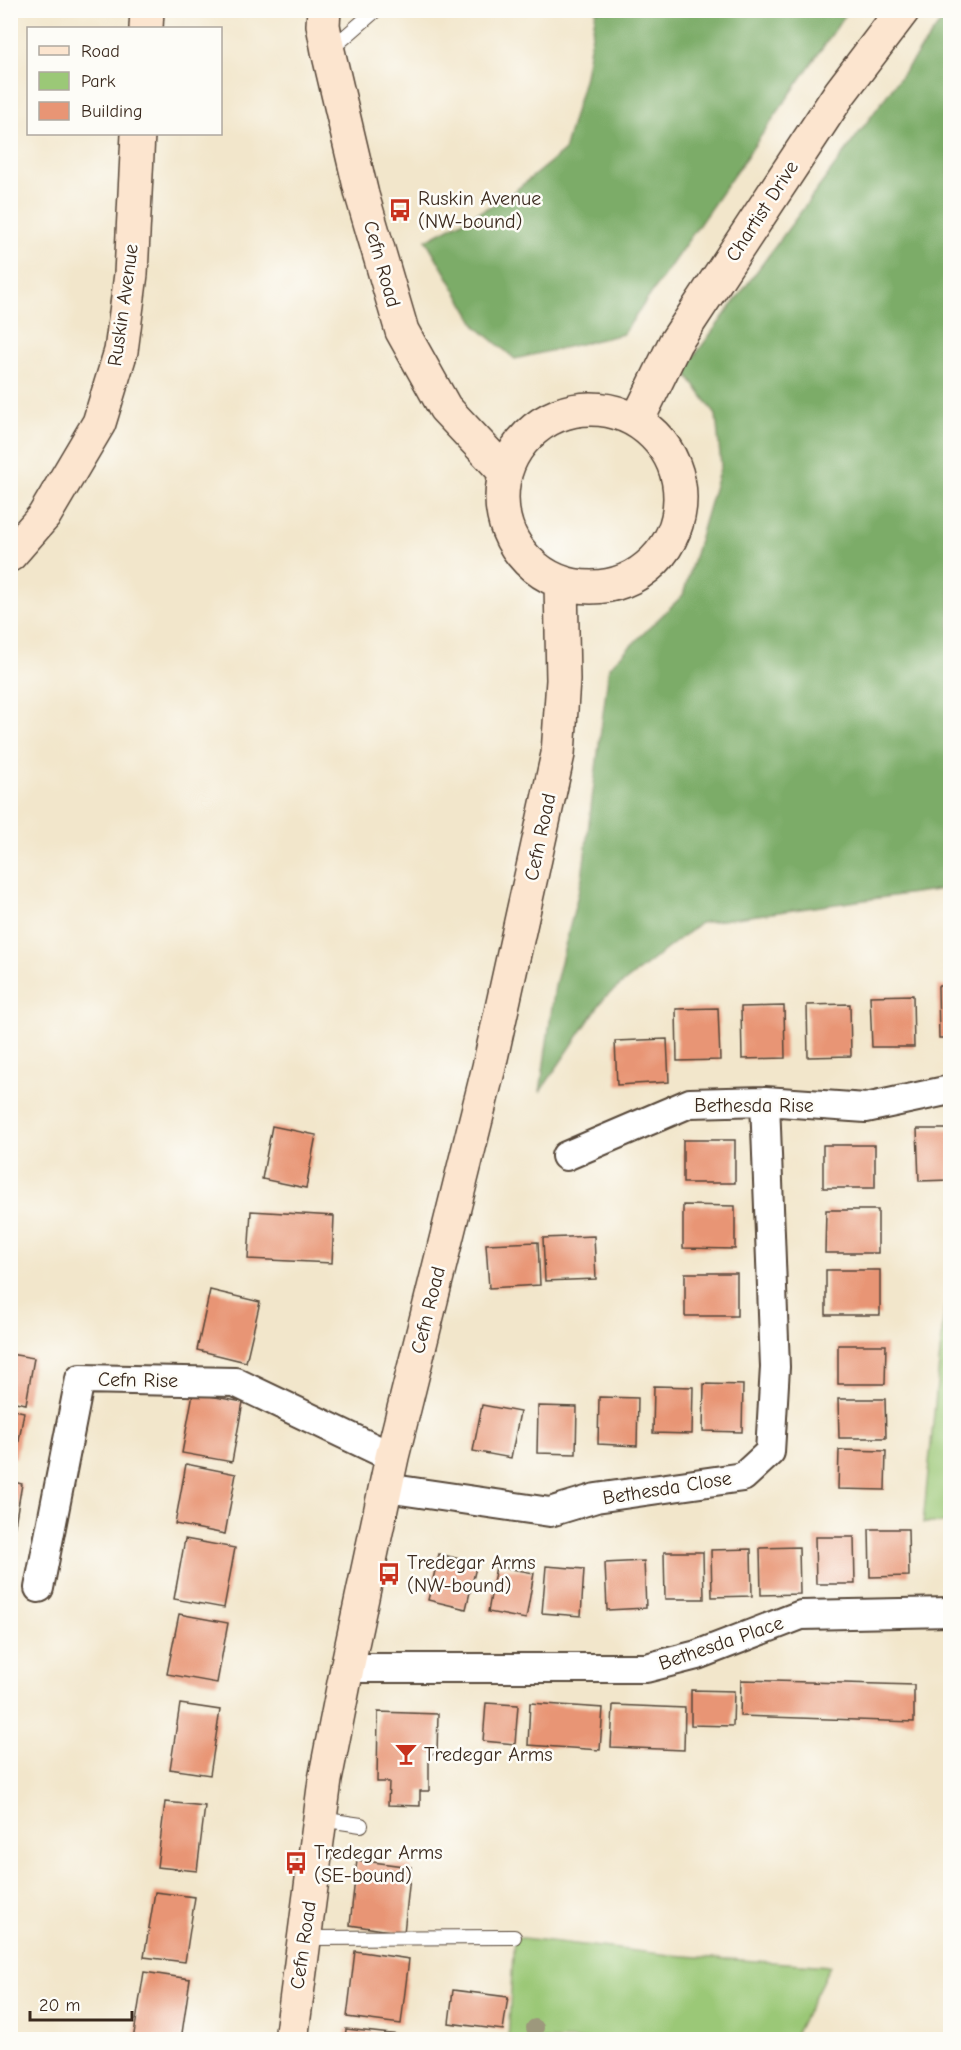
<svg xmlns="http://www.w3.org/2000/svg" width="961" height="2050" font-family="'Comic Neue',sans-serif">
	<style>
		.green { fill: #9bc877; stroke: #6b794a; stroke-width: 1.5 }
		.forest { fill: #7cac68; stroke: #5c6b43; stroke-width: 1.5 }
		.building { fill: #e89575 }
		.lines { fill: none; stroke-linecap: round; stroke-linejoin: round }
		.lane-casing { stroke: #564638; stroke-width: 16 }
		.street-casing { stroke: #564638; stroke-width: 32 }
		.secondary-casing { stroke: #564638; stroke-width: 36 }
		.lane { stroke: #fff; stroke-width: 14 }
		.street { stroke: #fff; stroke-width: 28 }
		.secondary { stroke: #fce5cf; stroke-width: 33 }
		.tree { fill: #9d987b }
		.labels { text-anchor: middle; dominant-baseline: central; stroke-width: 5; stroke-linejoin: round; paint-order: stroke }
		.poi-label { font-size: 20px; fill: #3b2a1e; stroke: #fdfcf7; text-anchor: start }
		.street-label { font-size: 20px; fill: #3b2a1e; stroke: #fdfcf7 }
	</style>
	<rect width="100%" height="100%" fill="#fdfcf7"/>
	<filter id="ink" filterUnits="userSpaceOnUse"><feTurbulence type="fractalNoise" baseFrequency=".0167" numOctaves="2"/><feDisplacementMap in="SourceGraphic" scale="12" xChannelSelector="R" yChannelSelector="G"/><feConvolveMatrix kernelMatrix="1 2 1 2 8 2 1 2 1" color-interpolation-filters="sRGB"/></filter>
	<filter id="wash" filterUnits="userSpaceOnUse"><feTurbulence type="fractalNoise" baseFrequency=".008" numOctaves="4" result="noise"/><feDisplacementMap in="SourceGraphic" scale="24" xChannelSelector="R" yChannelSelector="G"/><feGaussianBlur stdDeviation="1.35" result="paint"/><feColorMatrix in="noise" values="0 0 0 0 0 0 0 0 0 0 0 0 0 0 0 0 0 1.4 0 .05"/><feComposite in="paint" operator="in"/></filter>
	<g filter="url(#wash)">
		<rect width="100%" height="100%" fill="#f2e6cb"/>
		<!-- green -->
		<path class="green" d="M945 1304H950V1523H923Z
			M514 1937 670 1955 830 1966 793 2039 508 2040Z"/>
		<!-- forest -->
		<path class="forest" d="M596 11H848L623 334 515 359 477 327 426 240 506 198 564 151 585 76Z
			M949 11 950 888 700 923 604 998 540 1092 555 986 582 878 609 667 683 595 721 465 716 415 684 370Z"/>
		<g id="blocks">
			<!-- building -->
			<path class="building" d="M938 986H950V1038H939Z
				M913 995 914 1047H872L870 996Z
				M850 1004 851 1056 808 1057 807 1005Z
				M784 1006 785 1058 742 1059 741 1007Z
				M718 1008 720 1060 677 1061 676 1009Z
				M667 1039 669 1082 617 1085 615 1041Z
				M272 1126 316 1135 306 1188 262 1179Z
				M917 1129H950V1180L919 1181Z
				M683 1140H735V1183H683Z
				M823 1145H875V1188H823Z
				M683 1205 735 1206V1249L683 1248Z
				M826 1210H878V1253H825Z
				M251 1211 334 1216 332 1263 248 1259Z
				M594 1236 596 1279 545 1281 543 1238Z
				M538 1242 540 1285 489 1288 486 1244Z
				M826 1270H880V1315H826Z
				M685 1273H737V1316H685Z
				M210 1290 260 1302 246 1362 197 1350Z
				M838 1345H886L885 1384H838Z
				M10 1354 34 1358 26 1404 10 1401Z
				M704 1384 743 1385 742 1432 703 1431Z
				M654 1386 693 1387 692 1434 653 1433Z
				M193 1393 243 1402 232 1462 182 1453Z
				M599 1397 638 1398 637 1446 598 1444Z
				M838 1399H885L886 1438H839Z
				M482 1405 520 1412 511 1458 473 1451Z
				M538 1406 577 1407 576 1454 537 1453Z
				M10 1409 24 1412 16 1458 10 1457Z
				M839 1450 886 1451 885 1490 838 1489Z
				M186 1464 236 1474 225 1534 175 1524Z
				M10 1481 22 1484 14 1530 10 1529Z
				M869 1529H908L909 1576 870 1577Z
				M815 1537H854L855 1584H816Z
				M185 1539 235 1548 224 1608 174 1599Z
				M799 1547 800 1594 761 1595 760 1548Z
				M751 1549 752 1596 712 1597 711 1550Z
				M664 1552H703L704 1599H665Z
				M439 1554 477 1563 466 1609 428 1600Z
				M644 1561 646 1608 607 1610 605 1563Z
				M496 1566 534 1573 526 1619 488 1612Z
				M546 1566 584 1569 581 1616 542 1613Z
				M179 1614 228 1623 217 1683 167 1674Z
				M741 1680 914 1685V1722L740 1716Z
				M691 1690 734 1691 733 1726 691 1725Z
				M486 1703 518 1705 515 1744 483 1741Z
				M530 1703 603 1708 600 1750 528 1745Z
				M180 1704 220 1710 210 1775 170 1769Z
				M613 1705 685 1708 684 1750 611 1747Z
				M378 1712 438 1714 437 1754H429V1791H420V1806L388 1805 389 1782H377Z
				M165 1802 205 1806 197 1871 157 1867Z
				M357 1860 411 1867 404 1933 350 1925Z
				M155 1892 195 1897 185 1962 144 1957Z
				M355 1951 409 1959 401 2024 347 2017Z
				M144 1972 190 1979 181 2040H133Z
				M453 1990 508 1997 503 2030 449 2023Z
				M346 2029 400 2035V2040H345Z"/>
		</g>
	</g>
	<g filter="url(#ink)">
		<use href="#blocks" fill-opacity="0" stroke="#564638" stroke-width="1.5"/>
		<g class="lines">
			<!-- lane casing -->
			<g class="lane-casing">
				<path id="lane" d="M330 50 376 10
					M320 1819 361 1825
					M304 1938 514 1937"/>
			</g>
			<!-- street casing -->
			<g class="street-casing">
				<path id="street" d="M566 1156 690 1103 765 1101 866 1108 950 1090
					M386 1488 550 1512 596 1498 743 1477 770 1452 775 1367 765 1101
					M39 1588 80 1379 235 1382 392 1457
					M347 1668H646L697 1655 801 1615 950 1612"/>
			</g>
			<!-- secondary casing -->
			<g class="secondary-casing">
				<path id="secondary" d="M324 10 323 25 328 51 362 195 402 331 445 408 505 472
					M146 28 147 10
					M502 498a89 89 0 1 1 178 0a89 89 0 1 1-178 0Z
					M637 421 675 343 840 93 903 10
					M10 555 44 516 99 423 121 351 131 274 138 134
					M291 2040 325 1780 347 1668 392 1457 489 1067 558 754 563 680 561 583"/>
			</g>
			<!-- lane -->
			<use href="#lane" class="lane"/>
			<!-- street -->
			<use href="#street" class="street"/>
			<!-- secondary -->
			<use href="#secondary" class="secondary"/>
		</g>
		<!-- trees -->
		<circle class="tree" cx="535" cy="2028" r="9"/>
	</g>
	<!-- icons -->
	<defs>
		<g id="bus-bare" transform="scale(1.8)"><path d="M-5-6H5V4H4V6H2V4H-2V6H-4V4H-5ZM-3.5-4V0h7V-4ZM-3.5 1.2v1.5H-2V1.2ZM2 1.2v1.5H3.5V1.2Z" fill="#c8321e" stroke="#fdfcf7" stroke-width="2.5" paint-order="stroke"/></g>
		<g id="bar-bare" transform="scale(1.8)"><path d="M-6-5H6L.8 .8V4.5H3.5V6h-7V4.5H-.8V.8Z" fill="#c8321e" stroke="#fdfcf7" stroke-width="2.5" paint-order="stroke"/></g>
	</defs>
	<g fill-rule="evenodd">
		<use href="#bus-bare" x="400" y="210"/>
		<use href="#bus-bare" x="389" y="1574"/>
		<use href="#bar-bare" x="406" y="1754"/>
		<use href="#bus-bare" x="296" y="1863"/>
	</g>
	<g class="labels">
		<!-- poi labels -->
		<g class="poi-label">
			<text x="418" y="198">Ruskin Avenue<tspan x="418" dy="23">(NW-bound)</tspan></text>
			<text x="407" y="1562">Tredegar Arms<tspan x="407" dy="23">(NW-bound)</tspan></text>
			<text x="424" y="1754">Tredegar Arms</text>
			<text x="314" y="1852">Tredegar Arms<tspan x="314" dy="23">(SE-bound)</tspan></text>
		</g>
		<!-- street labels -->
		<g class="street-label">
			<text transform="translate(762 211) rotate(-57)">Chartist Drive</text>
			<text transform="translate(382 264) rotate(74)">Cefn Road</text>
			<text transform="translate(123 305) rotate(-82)">Ruskin Avenue</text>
			<text transform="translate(540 837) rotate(-78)">Cefn Road</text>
			<text x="754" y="1105">Bethesda Rise</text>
			<text transform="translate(428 1310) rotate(-76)">Cefn Road</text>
			<text transform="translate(138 1380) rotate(1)">Cefn Rise</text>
			<text transform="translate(667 1488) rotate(-9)">Bethesda Close</text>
			<text transform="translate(721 1643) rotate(-19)">Bethesda Place</text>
			<text transform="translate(303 1945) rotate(-82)">Cefn Road</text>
		</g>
	</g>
	<!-- margin -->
	<rect width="961" height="2050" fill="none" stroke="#fdfcf7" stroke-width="36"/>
	<!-- legend -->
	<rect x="27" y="27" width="195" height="108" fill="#fdfcf7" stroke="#afa8a0" stroke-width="1.5"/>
	<rect x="39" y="46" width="30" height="9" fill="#fce5cf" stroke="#afa8a0" stroke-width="1.5"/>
	<text x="81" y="57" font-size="18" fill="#3b2a1e">Road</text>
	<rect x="39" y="72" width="30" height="18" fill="#9bc877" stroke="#afa8a0" stroke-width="1.5"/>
	<text x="81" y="87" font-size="18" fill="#3b2a1e">Park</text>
	<rect x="39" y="102" width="30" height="18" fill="#e89575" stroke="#afa8a0" stroke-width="1.5"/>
	<text x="81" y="117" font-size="18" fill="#3b2a1e">Building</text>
	<!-- scale -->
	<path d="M30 2011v9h102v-9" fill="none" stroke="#3b2a1e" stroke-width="3"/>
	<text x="39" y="2011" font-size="18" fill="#3b2a1e" stroke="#fdfcf7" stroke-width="4.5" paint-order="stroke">20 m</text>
</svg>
